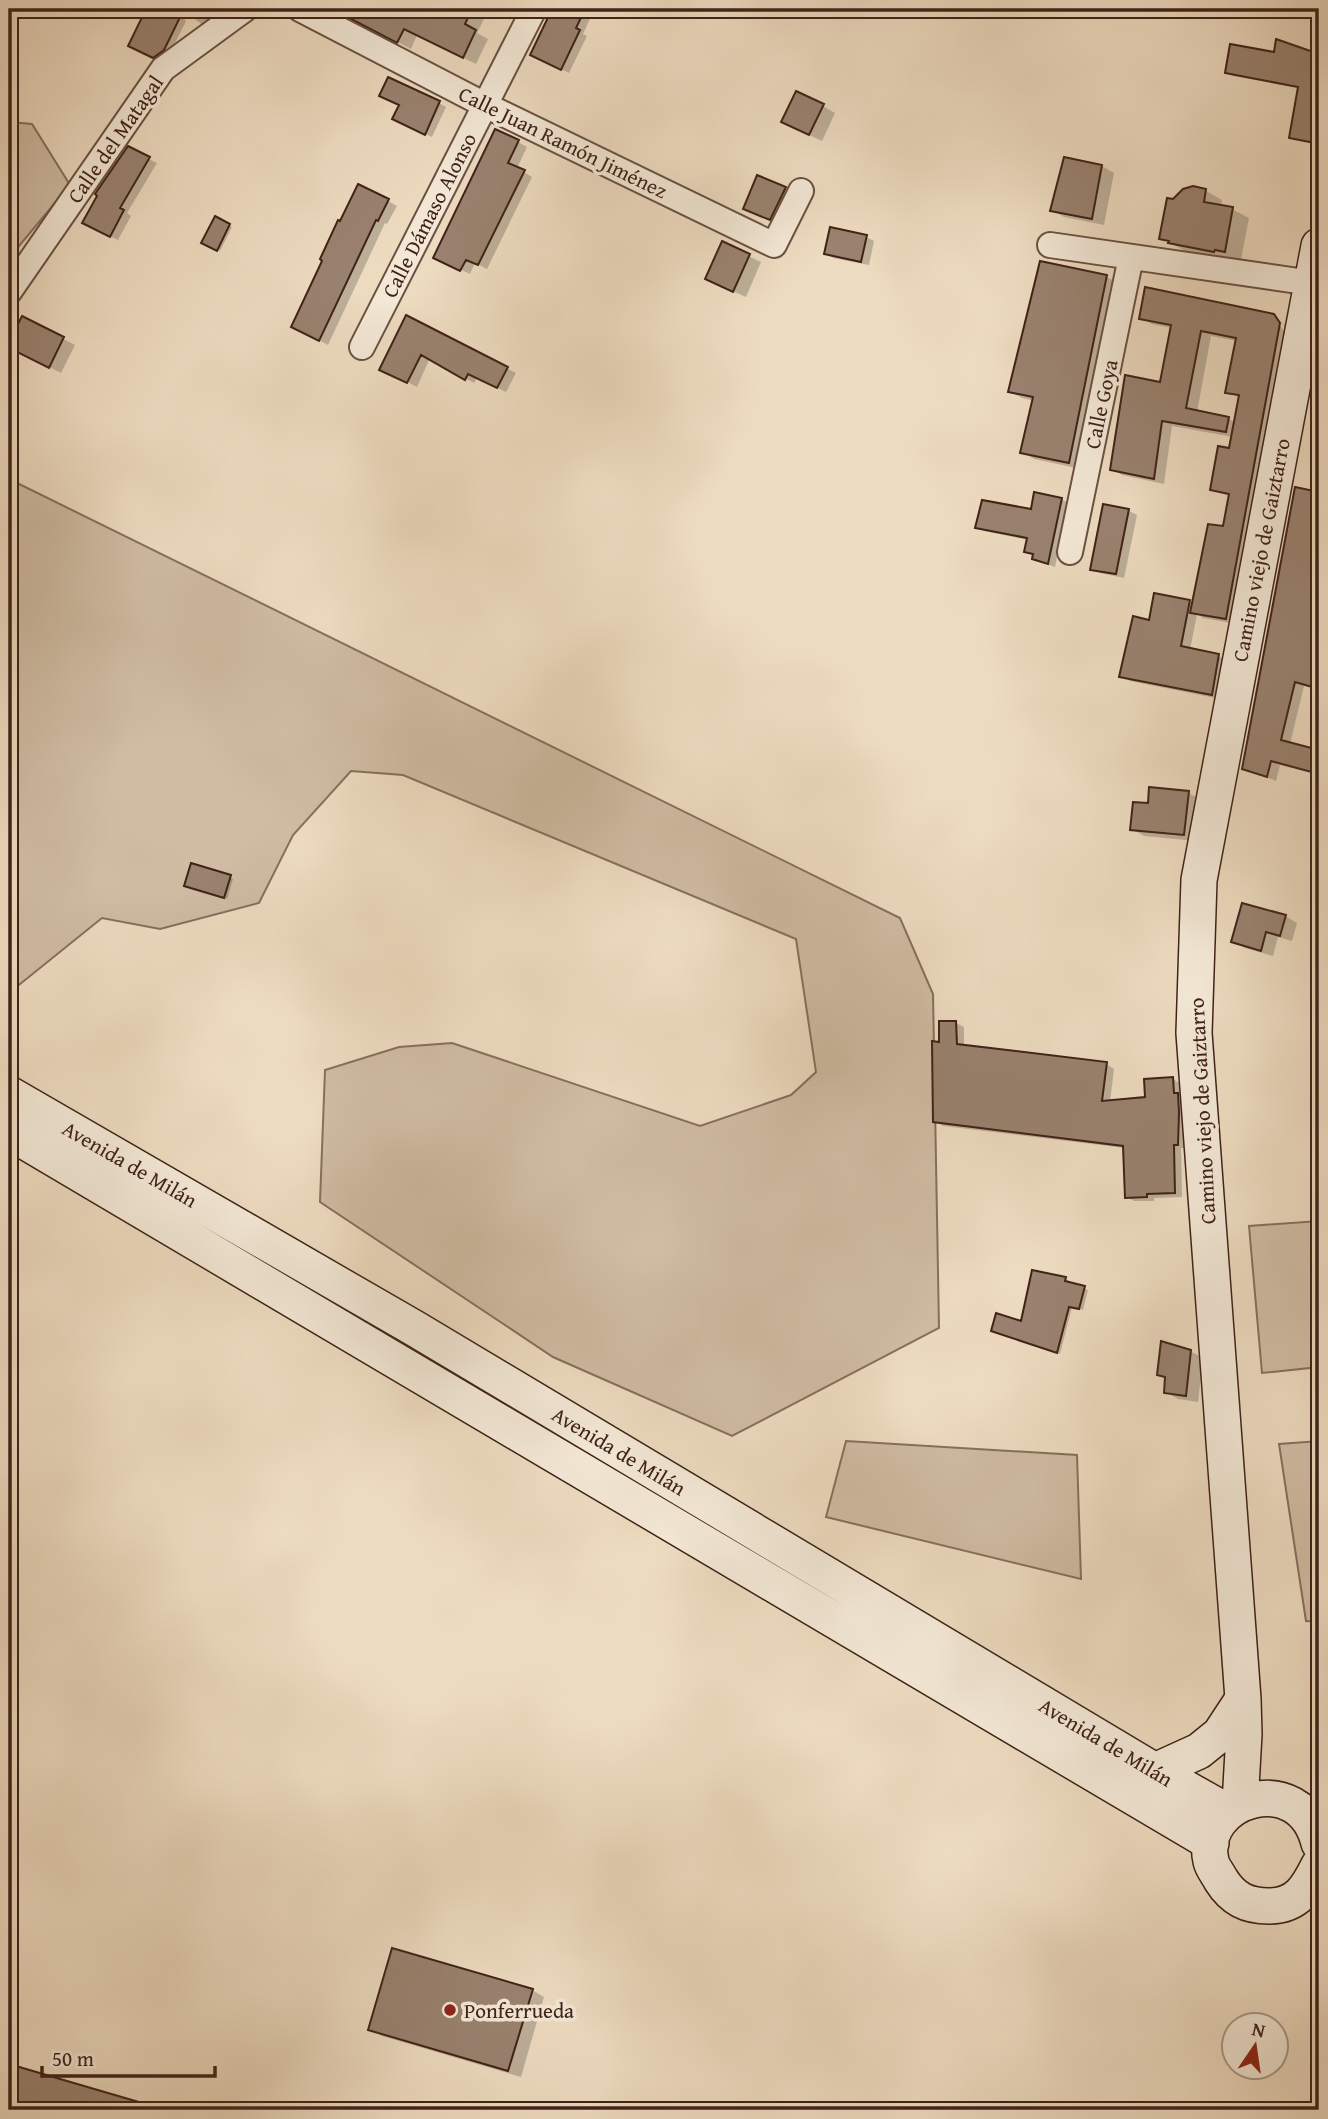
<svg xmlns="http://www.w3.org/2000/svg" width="1328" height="2119" font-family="'Gentium Book Plus',serif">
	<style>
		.green { fill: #cfbca3; stroke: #876f5e; stroke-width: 2 }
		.shadow { fill: #0003; fill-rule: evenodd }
		.building { fill: #99826f; stroke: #3f2218; stroke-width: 2 }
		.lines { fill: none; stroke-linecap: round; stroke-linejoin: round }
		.street-casing { stroke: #6a5042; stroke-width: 28 }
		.secondary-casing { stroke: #3f2218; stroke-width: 38 }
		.street { stroke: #f3e8d6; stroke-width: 24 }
		.secondary { stroke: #f3e8d6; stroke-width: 35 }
		.poi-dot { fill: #8f2418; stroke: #f3e8d6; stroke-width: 2.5 }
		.labels { text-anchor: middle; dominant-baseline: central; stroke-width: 7; stroke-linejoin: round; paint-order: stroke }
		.street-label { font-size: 21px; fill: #3f2218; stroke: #f3e8d6 }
		.poi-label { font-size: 21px; fill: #3f2218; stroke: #f3e8d6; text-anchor: start }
	</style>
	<rect width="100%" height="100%" fill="#eddbc0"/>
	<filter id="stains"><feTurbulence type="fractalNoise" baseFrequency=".00286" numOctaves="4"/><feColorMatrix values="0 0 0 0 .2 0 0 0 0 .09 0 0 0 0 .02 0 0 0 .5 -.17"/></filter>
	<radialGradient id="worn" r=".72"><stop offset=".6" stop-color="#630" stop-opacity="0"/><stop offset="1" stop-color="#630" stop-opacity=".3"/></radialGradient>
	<!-- green -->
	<path class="green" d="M9 122 32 124 70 185 9 258Z
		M9 479 900 918 933 994 939 1328 732 1436 553 1357 320 1202 325 1070 399 1047 452 1043 700 1126 791 1095 816 1072 796 939 403 775 351 771 293 835 259 903 160 929 102 918 9 993Z
		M1319 1221V1367L1262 1373 1249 1226Z
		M846 1441 1077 1455 1081 1579 826 1517Z
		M1319 1441V1622L1306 1621 1279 1444Z"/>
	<!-- shadow -->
	<path class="shadow" d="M130 9H173L186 21 170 53 161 61 136 49 144 17Z
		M181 9H225L203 25Z
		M334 9H489L477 33 488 39 476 64 417 35 411 49Z
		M554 9H588L593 12 583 34 587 36 569 73 532 55Z
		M1278 41 1319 56V145L1291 137 1300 88 1233 76 1227 73 1275 54Z
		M439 103 446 107 432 137 401 123V105Z
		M823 106 835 113 822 141 795 128Z
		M518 142 527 147 517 168 532 177 487 269 475 263 470 274 444 262Z
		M128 149 157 163 127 213 131 216 118 240 91 227Z
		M1065 159 1102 166 1114 173 1104 225 1064 217 1052 210Z
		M758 177 793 193 778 223 753 212Z
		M1206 191 1222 200 1221 207 1232 209 1249 218 1241 260 1231 258 1230 260 1187 252 1161 238 1173 201Z
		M388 201 397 206 387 224 385 223 328 345 302 331Z
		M216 218 232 227 220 251 203 242Z
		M866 237 874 241 869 265 833 258 826 253Z
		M723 244 761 262 746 297 719 285Z
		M1041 263 1107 277 1119 284 1081 469 1034 459 1022 452 1034 401 1022 398 1010 392Z
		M1274 317 1284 331 1287 329 1280 320 1290 330 1236 624 1203 618 1197 614 1190 650 1218 656 1227 661 1220 699 1130 681 1121 676 1150 622 1190 602 1194 604 1225 528 1231 497 1212 489 1230 450 1233 437 1172 426 1164 484 1122 475 1112 469 1162 384 1172 328 1152 324 1141 318ZM1211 336 1237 341 1227 392 1240 398 1235 423 1228 418 1197 412Z
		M23 318 75 345 61 373 9 346Z
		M407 318 516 373 506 392 477 378 474 383 430 358 417 387 389 372Z
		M1296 489 1319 494V690L1304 686 1290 744 1316 754 1311 773 1280 765 1276 781 1244 768Z
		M1061 499 1068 503 1055 567 1041 562 1026 551 1028 540 984 531 977 527 1032 511Z
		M1105 506 1129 511 1137 515 1124 578 1100 573 1092 569Z
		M1188 793 1200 799 1196 841 1144 836 1132 829Z
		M230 877 233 879 227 899 189 887Z
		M1285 916 1297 923 1292 941 1278 937 1273 956 1245 948 1233 941Z
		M956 1023 964 1027V1047L1106 1064 1114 1069 1110 1102 1147 1098 1173 1079 1181 1084 1186 1148H1181L1182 1197 1154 1198V1201H1134L1127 1197 1125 1148 943 1126 935 1121 941 1044Z
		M1065 1279 1069 1281 1068 1283 1088 1290 1083 1310 1072 1307 1060 1354 996 1332 1023 1323Z
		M1190 1351 1203 1358 1198 1402 1178 1399 1166 1392 1167 1379 1159 1375Z
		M532 1990 544 1997 521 2077 382 2036 370 2029Z
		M9 2066 159 2110H9Z"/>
	<!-- building -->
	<path class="building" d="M146 9H184L164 50 153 58 128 46Z
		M332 9H472L465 24 476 30 463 58 404 29 397 43Z
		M552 9H585L576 28 580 30 561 70 530 55Z
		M1276 39 1319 54V117L1315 143 1289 138 1298 87 1225 73 1230 44 1274 52Z
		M388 77 440 101 425 135 392 119 399 105 379 96Z
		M796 91 824 104 809 135 781 122Z
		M495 129 519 140 508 163 525 170 478 265 466 260 460 271 433 258Z
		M128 146 150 157 120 208 124 210 110 237 82 223 97 196 95 194Z
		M1064 157 1102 165 1092 219 1050 211Z
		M757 175 786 187 770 220 743 209Z
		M358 184 389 199 378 221 376 220 319 341 291 327 322 261 320 259 338 220 340 221Z
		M1193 186 1206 189 1204 202 1233 207 1225 252 1215 250 1214 252 1168 243 1169 241 1159 239 1167 198 1173 199 1183 189Z
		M215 216 230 224 217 251 201 243Z
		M830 227 867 235 861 262 824 254Z
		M722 241 750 254 733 292 705 279Z
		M1040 261 1107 275 1069 463 1020 453 1033 397 1008 392Z
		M1145 287 1274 314 1280 323 1226 619 1190 613 1208 524 1223 526 1229 494 1210 490 1218 446 1229 448 1239 395 1225 393 1236 338 1201 331 1186 408 1229 417 1226 432 1162 421 1154 479 1110 470 1125 375 1160 382 1171 325 1139 319Z
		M406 315 508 367 497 388 468 374 465 380 421 355 407 383 379 370Z
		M22 316 64 337 49 368 9 348V342Z
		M1295 487 1319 492V689L1295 682 1281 740 1319 750V774L1271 761 1267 777 1242 769Z
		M1034 492 1062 498 1048 564 1032 559 1033 554 1024 552 1027 538 975 528 982 500 1031 509Z
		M1103 504 1129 509 1116 574 1090 570Z
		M1154 593 1190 600 1181 646 1219 654 1212 695 1119 677 1133 616 1149 620Z
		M1149 787 1189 791 1184 835 1130 830 1133 802 1148 803Z
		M191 863 231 875 224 898 184 886Z
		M1242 903 1286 915 1280 936 1266 932 1261 951 1231 942Z
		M939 1021H956L957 1044 1107 1062 1102 1101 1145 1097 1144 1079 1173 1077 1174 1093H1178L1179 1113 1178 1145H1174L1175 1193 1147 1194V1197L1125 1198 1123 1146 933 1122 932 1041 939 1042Z
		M1032 1270 1066 1277 1065 1281 1085 1286 1079 1309 1069 1307 1057 1353 991 1331 996 1313 1021 1321Z
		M1161 1341 1191 1350 1186 1396 1164 1393 1165 1377 1157 1375Z
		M392 1948 533 1989 508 2071 368 2030Z
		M9 2064 149 2105 148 2110H9Z"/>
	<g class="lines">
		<!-- street casing -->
		<g class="street-casing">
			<path id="street" d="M300 9 485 105 774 245 801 191
				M1050 245 1312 283
				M9 292 163 69 245 9
				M362 347 534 9
				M1070 552 1131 257"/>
		</g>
		<!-- secondary casing -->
		<g class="secondary-casing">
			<path id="secondary" d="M9 1094 414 1328 1155 1771 1228 1812
				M9 1132 1211 1843
				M1155 1771 1199 1751 1220 1734 1243 1699
				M1240 1804 1244 1734 1243 1699 1194 1033 1199 880 1319 246
				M1319 1843C1300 1766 1197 1800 1211 1861 1212 1867 1218 1874 1221 1880 1233 1899 1247 1906 1269 1906 1298 1906 1308 1887 1319 1865"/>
		</g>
		<!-- street -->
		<use href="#street" class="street"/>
		<!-- secondary -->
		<use href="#secondary" class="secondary"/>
	</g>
	<!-- markers -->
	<circle class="poi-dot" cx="450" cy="2010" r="7"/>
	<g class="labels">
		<!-- street labels -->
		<g class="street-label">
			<text transform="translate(115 139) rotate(-55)">Calle del Matagal</text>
			<text transform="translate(563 142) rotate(26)">Calle Juan Ramón Jiménez</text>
			<text transform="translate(429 215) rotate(-63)">Calle Dámaso Alonso</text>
			<text transform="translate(1101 404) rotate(-78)">Calle Goya</text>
			<text transform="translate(1261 550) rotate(-79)">Camino viejo de Gaiztarro</text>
			<text transform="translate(1202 1111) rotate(-93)">Camino viejo de Gaiztarro</text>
			<text transform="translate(130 1164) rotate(30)">Avenida de Milán</text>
			<text transform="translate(619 1451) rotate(31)">Avenida de Milán</text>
			<text transform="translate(1106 1742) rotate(31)">Avenida de Milán</text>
		</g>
		<!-- poi labels -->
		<g class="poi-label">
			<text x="464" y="2010">Ponferrueda</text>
		</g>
	</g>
	<!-- margin -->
	<rect width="1328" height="2119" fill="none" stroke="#eddbc0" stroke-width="35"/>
	<rect x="10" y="10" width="1307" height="2098" fill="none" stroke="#3f2218" stroke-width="3.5"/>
	<rect x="18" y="18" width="1293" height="2084" fill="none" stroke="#3f2218" stroke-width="2"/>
	<!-- north arrow -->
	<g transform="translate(1255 2046) rotate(13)"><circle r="33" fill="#f3e8d6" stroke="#ab998a" stroke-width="2"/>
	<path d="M0-5L12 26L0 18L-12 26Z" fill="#8f2418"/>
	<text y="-10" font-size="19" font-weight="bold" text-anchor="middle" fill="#3f2218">N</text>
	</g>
	<!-- scale -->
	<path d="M42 2066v10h173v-10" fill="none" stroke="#3f2218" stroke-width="3.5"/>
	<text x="52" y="2066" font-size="21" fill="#3f2218" stroke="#f3e8d6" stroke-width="5" paint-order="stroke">50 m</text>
	<rect width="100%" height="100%" filter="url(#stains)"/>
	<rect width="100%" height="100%" fill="url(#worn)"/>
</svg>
